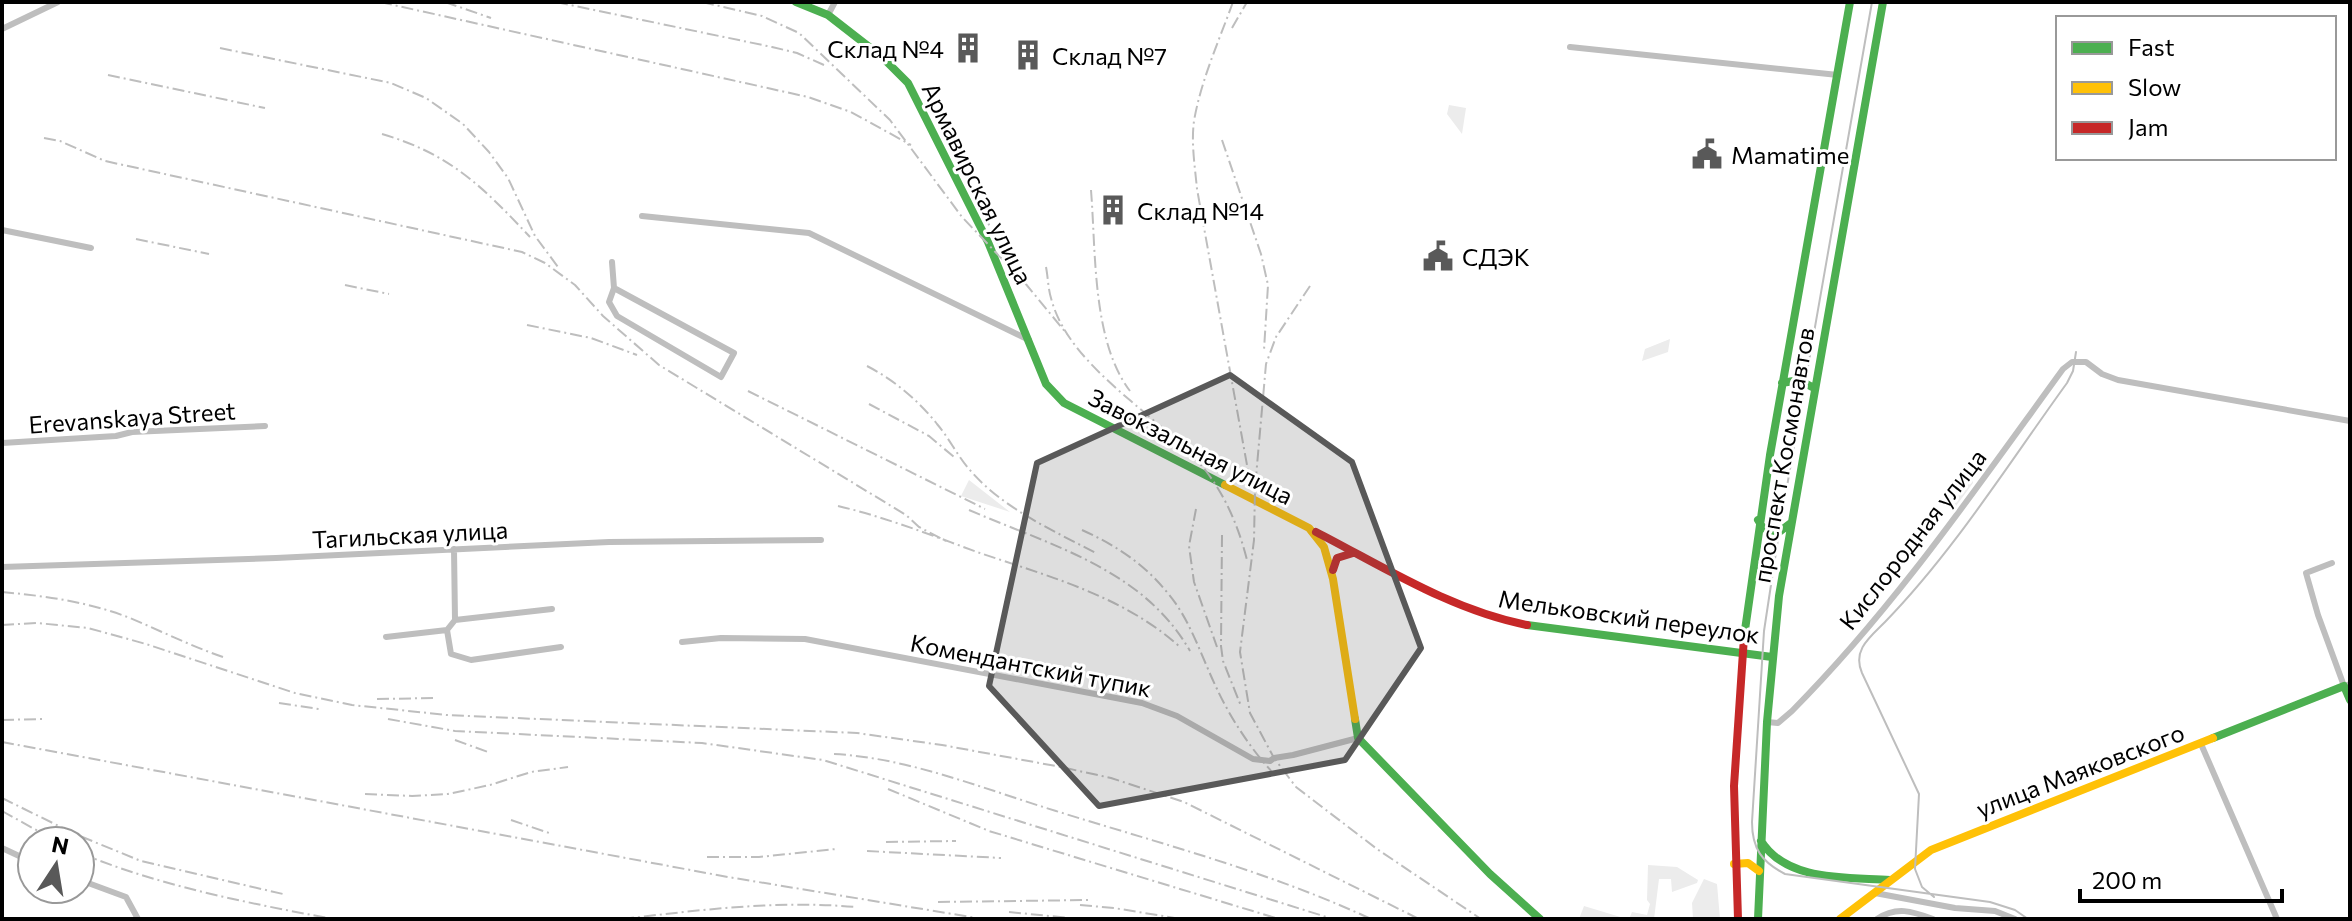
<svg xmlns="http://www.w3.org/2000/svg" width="2352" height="921" font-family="Commissioner,sans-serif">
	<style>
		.green { fill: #ececec }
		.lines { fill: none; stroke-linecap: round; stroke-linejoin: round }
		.street { stroke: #bebebe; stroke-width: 6 }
		.fast { stroke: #4caf50; stroke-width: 8 }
		.slow { stroke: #ffc107; stroke-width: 8 }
		.jam { stroke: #c62828; stroke-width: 8 }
		.tram { stroke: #bebebe; stroke-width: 2 }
		.rail { stroke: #bebebe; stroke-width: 2; stroke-dasharray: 12 4 2 4; stroke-linecap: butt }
		.marked { fill: #595959; fill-opacity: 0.2; stroke: #595959; stroke-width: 6; stroke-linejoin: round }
		.labels { text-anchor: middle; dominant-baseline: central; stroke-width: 6; stroke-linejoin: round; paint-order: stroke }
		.poi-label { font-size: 24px; fill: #000; stroke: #fff; text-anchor: start }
		.street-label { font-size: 24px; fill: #000; stroke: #fff }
	</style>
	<rect width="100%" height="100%" fill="#fff"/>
	<!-- green -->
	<path class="green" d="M1449 105 1466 108 1462 134 1447 114Z
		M1670 339 1668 352 1642 361 1645 349Z
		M1968 475 1973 477V483L1956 506 1948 507 1947 499Z
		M969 480 1010 512 961 496Z
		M1648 865 1677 867 1698 880 1697 883 1672 892 1671 879H1659L1654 919H1629L1632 912 1647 915 1650 904 1647 900Z
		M1704 879 1717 884 1720 919H1693L1692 903Z
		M1584 906 1627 919H1579Z"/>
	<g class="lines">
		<!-- street -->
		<path class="street" d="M828 15 835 2
			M2 29 58 2
			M1570 47 1838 75
			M642 216 809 233 1029 340
			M2 230 91 248
			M612 262 614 288 609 302 617 316 721 377 734 353 614 288
			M2 443 116 436 132 432 265 426
			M454 549 455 620
			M2332 563 2306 573 2318 615 2344 686 2350 684
			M2 567 276 558 609 542 821 540
			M447 630 451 654 471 660 561 647
			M386 637 447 630 455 620 552 609
			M682 642 721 638 805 639 1142 703 1177 716 1253 759 1270 761 1274 758 1293 755 1358 738
			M1767 722 1778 723 1792 711C1895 607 1977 487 2063 369L2072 362H2086L2102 374 2118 380 2350 421
			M2201 744 2277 919
			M2 848 32 862
			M80 880 126 897 138 919
			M1875 893 1955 908 1995 911 2015 919
			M1877 919C1896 906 1912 911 1933 919"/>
		<!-- fast -->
		<path class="fast" d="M796 2 828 15 882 57 908 83 988 242 1046 384 1064 403 1225 485
			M1782 383 1799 380 1814 388
			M1758 520 1763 528 1779 532 1791 523
			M1527 625 1772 657
			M1744 637 1770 455 1850 2
			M1355 719 1358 738 1490 874 1540 919
			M2213 738 2344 686 2350 700
			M1761 841C1787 882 1847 877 1890 880
			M1758 919 1767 722 1779 596 1883 2"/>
		<!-- slow -->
		<path class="slow" d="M1225 485 1309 528 1324 547 1333 579 1355 719
			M1734 864 1748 863 1759 871
			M1840 919 1931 850 2213 738"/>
		<!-- jam -->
		<path class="jam" d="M1316 532C1384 567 1451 610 1527 625
			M1333 570 1337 558 1353 553
			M1738 919 1734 786 1744 637"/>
		<!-- tram -->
		<path class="tram" d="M1872 2 1779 532 1764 631 1752 822C1752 849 1762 862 1785 874L1990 902 2015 910 2028 919
			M1934 897 1922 887 1915 869 1919 794 1862 673C1852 650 1870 637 1885 622 1954 551 2009 463 2067 383L2073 371 2076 352"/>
		<!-- rail -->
		<path class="rail" d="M380 2 808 97 851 112 911 145
			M445 2 491 18
			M556 2 772 47 797 53 824 65
			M702 2 762 16 799 33 890 120 962 217 1025 283 1067 334
			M1233 2C1219 41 1201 80 1194 121 1191 143 1195 167 1197 189L1249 476
			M1232 28 1247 2
			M220 48 391 83 426 98 463 124 489 152 508 178 535 236 558 267
			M108 75 265 108
			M937 115 1000 248
			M382 134C450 154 482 186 530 237
			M44 138 60 141 105 161 522 252 545 263 575 285 603 316 659 365 906 515 919 527 946 541
			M1222 140 1261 254 1268 285 1264 350
			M1091 190C1096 252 1092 341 1130 391
			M136 239 209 254
			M1046 267C1048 277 1048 288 1051 298 1069 369 1162 416 1206 471 1226 497 1239 528 1247 560
			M345 285 389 294
			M1310 286 1276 337 1266 364 1255 488 1254 540 1240 652 1250 713 1274 758 1296 787 1377 849 1481 919
			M527 325 591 338 637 355
			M867 366C894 380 918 400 937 424 949 438 957 455 969 469 1002 508 1052 530 1096 553
			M748 391 985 509
			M869 404 929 436 954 457
			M838 506C885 517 931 535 977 552 1047 576 1124 596 1180 647
			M1196 509 1189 546 1194 582 1217 647
			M969 510C1052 546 1143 569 1190 651
			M1082 530C1115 545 1143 563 1166 591 1190 618 1201 656 1217 689 1231 719 1252 751 1275 775
			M1222 535 1221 646 1223 661 1241 706
			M2 592C46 596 89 602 130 618 161 631 191 646 223 657
			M2 625 37 623 88 628 146 644 295 693 352 705 447 715 857 733 942 745 1061 767 1111 778 1184 802 1419 919
			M377 699 437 698
			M279 703 319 709
			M388 719 455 731 702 743 823 760 1333 919
			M2 720 44 719
			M455 740 488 752
			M2 742 728 877 983 919
			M834 754C909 758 984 789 1056 811 1162 844 1270 872 1371 919
			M888 789 989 831 1279 919
			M365 794 412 796 448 794 490 785 531 772 568 767
			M2 798 75 834 141 861 283 894
			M2 811 56 841
			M511 820 552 834
			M886 842 956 841
			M867 851 1001 858
			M80 853C160 886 248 903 333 919
			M707 857H759L836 849
			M938 902 1090 900
			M1080 905 1114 908 1181 919
			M1009 912 1080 919
			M622 919C700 910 777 900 856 907"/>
	</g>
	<!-- marked area -->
	<path class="marked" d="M1230 375 1352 462 1421 648 1345 760 1099 806 989 686 1037 463Z"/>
	<!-- icons -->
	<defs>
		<g id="building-bare" transform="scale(2.4)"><path d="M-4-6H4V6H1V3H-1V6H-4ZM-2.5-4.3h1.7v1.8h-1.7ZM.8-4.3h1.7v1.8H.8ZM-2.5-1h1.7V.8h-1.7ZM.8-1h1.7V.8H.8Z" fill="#595959" stroke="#fff" stroke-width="2.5" paint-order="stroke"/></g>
		<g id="civic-bare" transform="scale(2.4)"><path d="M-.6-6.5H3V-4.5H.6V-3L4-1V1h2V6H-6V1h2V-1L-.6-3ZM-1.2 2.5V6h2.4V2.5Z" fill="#595959" stroke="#fff" stroke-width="2.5" paint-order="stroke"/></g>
	</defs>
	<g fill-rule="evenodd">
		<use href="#building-bare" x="968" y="48"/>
		<use href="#building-bare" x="1028" y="55"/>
		<use href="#civic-bare" x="1707" y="154"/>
		<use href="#building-bare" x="1113" y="210"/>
		<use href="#civic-bare" x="1438" y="256"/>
	</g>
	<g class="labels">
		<!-- poi labels -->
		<g class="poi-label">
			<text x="944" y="48" text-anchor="end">Склад №4</text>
			<text x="1052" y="55">Склад №7</text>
			<text x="1731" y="154">Mamatime</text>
			<text x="1137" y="210">Склад №14</text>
			<text x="1462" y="256">СДЭК</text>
		</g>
		<!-- street labels -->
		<g class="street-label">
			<text transform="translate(978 183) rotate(64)">Армавирская улица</text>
			<text transform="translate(132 417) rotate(-4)">Erevanskaya Street</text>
			<text transform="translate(1191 446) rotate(27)">Завокзальная улица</text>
			<text transform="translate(1783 455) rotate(-80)">проспект Космонавтов</text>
			<text transform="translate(410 534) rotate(-3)">Тагильская улица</text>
			<text transform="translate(1912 539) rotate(-52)">Кислородная улица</text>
			<text transform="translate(1629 616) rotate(8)">Мельковский переулок</text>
			<text transform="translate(1031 665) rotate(11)">Комендантский тупик</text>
			<text transform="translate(2080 770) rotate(-21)">улица Маяковского</text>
		</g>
	</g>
	<!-- border -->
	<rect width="2352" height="921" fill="none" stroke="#000000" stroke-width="8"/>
	<!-- legend -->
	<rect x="2056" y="16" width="280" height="144" fill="#ffffff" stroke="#999999" stroke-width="2"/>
	<rect x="2072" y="42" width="40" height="12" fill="#4caf50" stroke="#999999" stroke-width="2"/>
	<text x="2128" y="56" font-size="24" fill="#000000">Fast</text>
	<rect x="2072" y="82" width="40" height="12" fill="#ffc107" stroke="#999999" stroke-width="2"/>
	<text x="2128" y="96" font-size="24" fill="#000000">Slow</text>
	<rect x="2072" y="122" width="40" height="12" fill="#c62828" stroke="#999999" stroke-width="2"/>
	<text x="2128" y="136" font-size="24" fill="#000000">Jam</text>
	<!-- north arrow -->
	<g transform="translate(56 865) rotate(12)"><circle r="38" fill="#ffffff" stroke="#999999" stroke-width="2"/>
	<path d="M0-6L14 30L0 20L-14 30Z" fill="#595959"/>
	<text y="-12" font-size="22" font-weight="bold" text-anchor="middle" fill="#000000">N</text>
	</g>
	<!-- scale -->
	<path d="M2080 889v12h202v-12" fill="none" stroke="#000000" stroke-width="4"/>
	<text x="2092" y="889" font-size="24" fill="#000000" stroke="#ffffff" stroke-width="6" paint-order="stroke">200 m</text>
</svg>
